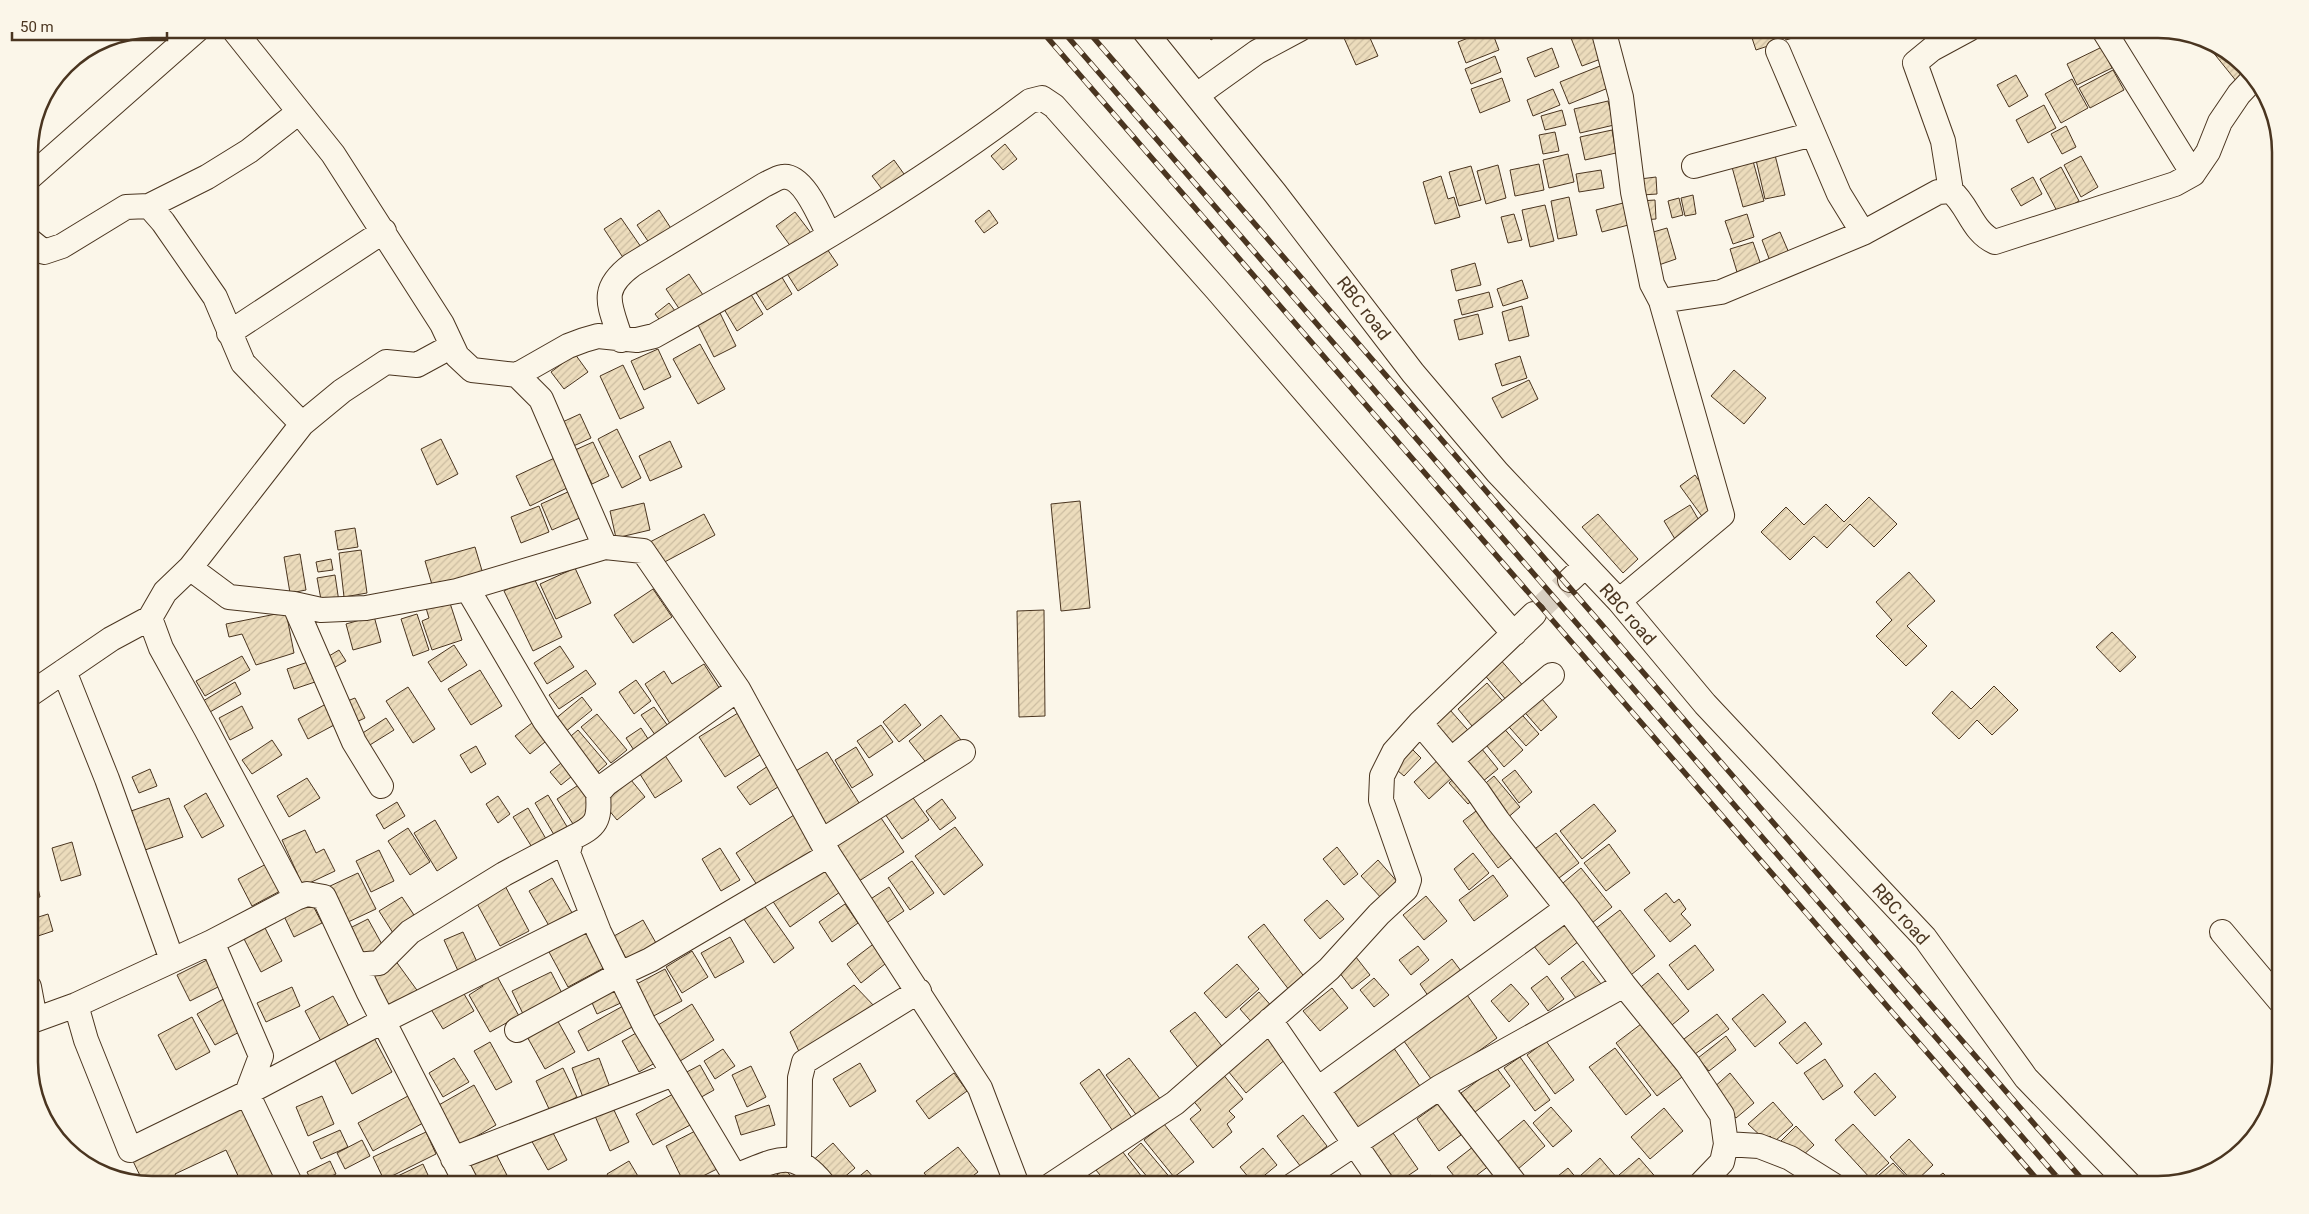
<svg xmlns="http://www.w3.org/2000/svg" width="2309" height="1214" font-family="Roboto,sans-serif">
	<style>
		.building { fill: url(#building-hatch); stroke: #4a3520 }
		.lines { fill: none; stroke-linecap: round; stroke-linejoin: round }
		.minor-tunnel { stroke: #d8cfc1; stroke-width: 24; stroke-dasharray: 24 12; stroke-linecap: butt }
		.minor-casing { stroke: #4a3520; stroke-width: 26 }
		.minor { stroke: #fbf6e9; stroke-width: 24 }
		.rail-casing { stroke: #4a3520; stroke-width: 5.5 }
		.rail { stroke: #fbf6e9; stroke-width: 4; stroke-dasharray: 11; stroke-linecap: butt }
		.labels { text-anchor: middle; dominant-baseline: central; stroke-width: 4; stroke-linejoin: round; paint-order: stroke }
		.street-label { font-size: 18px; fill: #4a3520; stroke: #fbf6e9 }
		.rim { fill: none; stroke: #4a3520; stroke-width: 2.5 }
	</style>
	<defs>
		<pattern id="building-hatch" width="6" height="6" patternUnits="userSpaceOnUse" patternTransform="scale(1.25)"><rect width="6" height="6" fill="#ecdcbc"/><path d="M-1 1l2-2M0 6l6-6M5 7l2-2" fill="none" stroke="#ccbda1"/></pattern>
	</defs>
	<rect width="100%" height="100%" fill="#fbf6e9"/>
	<!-- building -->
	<path class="building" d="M1204 29H1227L1211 40Z
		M1340 29H1366L1378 56 1356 65Z
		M1491 29 1499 50 1466 63 1458 42Z
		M1595 29 1606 57 1582 66 1571 38Z
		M1749 29H1780L1783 41 1756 50Z
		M1782 29H1807L1808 33 1786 40Z
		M2218 46 2248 73 2237 82 2212 51Z
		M2102 47 2112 68 2077 85 2067 64Z
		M1552 48 1559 67 1535 77 1527 58Z
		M1495 56 1501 72 1471 84 1465 69Z
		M1605 64 1613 86 1569 104 1560 82Z
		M2113 70 2124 90 2090 108 2079 88Z
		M2016 75 2028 96 2009 107 1997 85Z
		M1502 78 1510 101 1480 113 1471 89Z
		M2072 79 2088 108 2061 123 2045 94Z
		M1553 89 1560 105 1533 116 1527 100Z
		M1608 101 1614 125 1580 133 1574 109Z
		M2044 105 2056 128 2028 143 2016 120Z
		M1562 110 1566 125 1545 130 1541 116Z
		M2066 126 2076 147 2062 154 2051 134Z
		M1612 130 1616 153 1585 160 1580 137Z
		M1555 132 1559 151 1543 154 1539 135Z
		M1005 144 1017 159 1003 170 991 156Z
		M1568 154 1574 182 1549 188 1543 160Z
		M1775 155 1785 195 1765 199 1756 160Z
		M2081 156 2098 187 2081 197 2064 165Z
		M894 160 909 181 888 197 872 176Z
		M1753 161 1764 201 1743 207 1732 167Z
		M1539 164 1544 190 1515 196 1510 170Z
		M1498 165 1506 198 1486 204 1477 171Z
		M1471 166 1481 200 1459 206 1449 172Z
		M2061 167 2079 201 2058 213 2040 179Z
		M1601 170 1604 188 1579 192 1576 174Z
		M1441 176 1448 199 1454 197 1460 217 1435 224 1423 182Z
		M1656 177 1657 194 1642 195 1640 179Z
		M2033 177 2042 194 2021 206 2011 189Z
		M1693 195 1696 214 1685 216 1681 198Z
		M1569 197 1577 235 1558 239 1551 201Z
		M1679 198 1683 215 1672 218 1668 201Z
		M1655 200 1656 219 1642 220 1640 201Z
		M1627 202 1632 224 1602 232 1596 210Z
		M1545 205 1554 241 1530 247 1522 210Z
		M659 210 676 236 654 250 637 225Z
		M989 210 998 223 984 233 975 221Z
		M795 212 814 237 794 251 776 226Z
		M1514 214 1522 240 1508 243 1501 217Z
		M1747 214 1754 237 1733 244 1725 221Z
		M621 218 641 247 624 259 604 229Z
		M1667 228 1676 259 1653 267 1643 235Z
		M1780 232 1789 253 1770 261 1762 240Z
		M1753 242 1761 265 1737 272 1730 249Z
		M825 246 838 265 798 291 786 272Z
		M1475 263 1481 285 1456 291 1451 270Z
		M689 274 705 298 682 313 666 289Z
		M780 274 792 294 767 310 755 291Z
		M1522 280 1528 298 1503 306 1497 289Z
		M1489 292 1493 307 1462 315 1458 300Z
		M750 293 763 314 737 331 724 309Z
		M669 303 679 316 665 327 655 314Z
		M1522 306 1529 336 1509 341 1502 312Z
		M720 313 736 346 714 357 697 323Z
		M1478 314 1483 334 1459 340 1454 320Z
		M700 344 725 389 698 404 673 359Z
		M658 349 671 377 644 390 631 361Z
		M575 354 588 372 564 389 551 372Z
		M1520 356 1527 378 1502 386 1495 364Z
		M623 365 644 408 620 419 600 376Z
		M1734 370 1766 398 1744 424 1711 396Z
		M1529 380 1538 399 1502 418 1492 398Z
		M580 414 591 438 567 449 556 425Z
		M617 429 641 478 622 488 598 439Z
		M441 439 458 474 437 485 421 449Z
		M670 441 682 467 650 481 639 456Z
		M593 442 609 476 592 484 575 450Z
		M561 455 575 484 530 506 516 476Z
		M1695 475 1719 508 1704 519 1680 486Z
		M570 491 582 517 552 530 541 504Z
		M1869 497 1897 524 1874 547 1850 524 1827 548 1814 536 1790 560 1761 532 1786 507 1804 525 1826 504 1844 522Z
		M1080 501 1090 608 1061 611 1051 504Z
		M644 503 650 530 616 538 610 511Z
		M1690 505 1704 529 1678 544 1664 521Z
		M539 506 549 532 521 543 511 517Z
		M704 514 715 535 659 565 648 543Z
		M1598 514 1638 559 1623 573 1582 527Z
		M355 528 358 547 338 550 335 531Z
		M475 547 483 574 433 588 425 561Z
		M361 550 367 593 344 597 339 553Z
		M300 554 306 590 290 593 284 557Z
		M331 559 333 570 318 572 316 562Z
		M575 568 591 603 556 619 540 584Z
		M1909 572 1935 601 1907 626 1927 646 1906 666 1876 636 1892 620 1876 602Z
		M335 575 339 602 322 605 317 578Z
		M533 576 562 637 533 651 504 591Z
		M653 589 672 617 633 643 614 615Z
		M449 600 462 640 432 650 422 621 429 618 426 608Z
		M1044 610 1045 716 1019 717 1017 611Z
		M286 612 294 653 256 665 242 634 229 637 226 624Z
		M417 614 429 650 413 656 401 619Z
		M374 616 381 642 353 650 346 624Z
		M2112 632 2136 657 2120 672 2096 647Z
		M454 645 467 665 441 682 428 662Z
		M560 646 574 667 547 684 534 663Z
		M339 650 346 661 330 670 324 659Z
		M242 656 250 670 205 696 196 681Z
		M1499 658 1525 688 1508 702 1482 672Z
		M311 661 318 681 294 689 287 669Z
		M704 664 725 697 674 730 645 684 664 671 672 684Z
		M480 670 502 706 471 725 448 689Z
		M586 670 596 684 559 709 549 695Z
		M636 680 651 701 634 714 619 692Z
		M235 682 241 694 210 712 203 701Z
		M1487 683 1507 706 1477 732 1458 709Z
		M1994 686 2018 710 1992 735 1977 720 1959 739 1932 713 1952 691 1971 709Z
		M408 687 435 729 413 743 386 701Z
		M1537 693 1557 717 1541 731 1521 708Z
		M582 697 592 710 559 737 549 724Z
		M355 698 365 718 352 724 342 703Z
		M326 704 336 724 308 739 298 719Z
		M905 704 921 725 899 742 883 722Z
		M242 706 253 728 230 740 219 718Z
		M654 707 671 730 658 739 641 715Z
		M1516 708 1539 734 1526 746 1503 720Z
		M1450 710 1474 737 1455 754 1432 727Z
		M738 713 763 753 725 777 699 737Z
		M597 714 627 750 611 763 581 727Z
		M941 715 961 740 928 765 909 741Z
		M386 718 394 730 365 748 358 736Z
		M536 720 550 738 530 754 515 736Z
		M1500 724 1523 750 1504 767 1482 740Z
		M881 725 893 742 869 758 857 741Z
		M641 728 652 745 637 755 626 738Z
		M578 730 607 764 593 776 564 742Z
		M272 740 282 755 252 774 242 760Z
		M1477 743 1498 769 1482 782 1461 757Z
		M476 746 486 764 471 773 460 755Z
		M1409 746 1421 758 1404 776 1391 765Z
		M856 747 873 775 852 788 835 760Z
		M827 752 861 806 828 827 794 772Z
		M664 754 682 781 655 798 638 771Z
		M1440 758 1455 775 1429 799 1414 782Z
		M566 759 577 772 561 785 550 772Z
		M768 766 781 785 750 805 737 787Z
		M150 769 157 786 139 793 132 777Z
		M1515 770 1532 792 1519 803 1502 780Z
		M1458 775 1477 796 1468 804 1449 783Z
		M1494 776 1520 807 1505 820 1479 789Z
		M307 778 320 798 289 817 277 796Z
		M631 780 645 797 617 820 603 803Z
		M580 784 596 809 573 824 557 799Z
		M206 793 224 826 202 838 184 806Z
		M548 795 569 830 556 838 535 803Z
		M911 795 929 820 902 839 885 814Z
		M498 796 510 814 498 823 486 804Z
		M169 798 183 837 145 850 131 811Z
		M942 799 956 818 940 830 926 811Z
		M397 802 405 816 384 829 376 815Z
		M1594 804 1616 831 1582 859 1560 831Z
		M528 808 549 844 535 852 513 817Z
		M1480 808 1515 855 1498 868 1463 821Z
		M797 813 820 847 759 888 736 853Z
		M879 815 904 852 856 883 832 845Z
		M435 820 457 858 437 871 414 833Z
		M955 827 983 865 944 895 915 856Z
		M408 828 430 862 410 875 388 841Z
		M305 830 316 853 324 849 335 871 303 886 282 840Z
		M1556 833 1579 863 1555 881 1532 851Z
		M72 842 81 875 61 881 52 848Z
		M1609 844 1630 873 1606 891 1584 863Z
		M1337 847 1358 874 1344 885 1323 859Z
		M720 848 740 880 721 891 702 859Z
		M379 850 394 881 371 892 356 861Z
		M1473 853 1489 873 1469 890 1454 869Z
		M1378 860 1400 885 1383 900 1361 876Z
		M912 861 934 893 910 910 888 878Z
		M268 863 282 890 252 906 238 879Z
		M821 865 840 892 790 927 772 900Z
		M1581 868 1612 907 1587 927 1557 888Z
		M358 873 376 909 346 923 328 887Z
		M35 875 40 897 29 899V876Z
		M1493 875 1508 896 1474 921 1459 900Z
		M552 878 575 918 552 931 529 891Z
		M503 882 529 931 500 946 474 898Z
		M889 887 904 911 882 926 866 902Z
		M1666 893 1674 903 1679 899 1686 909 1681 914 1691 925 1670 942 1644 910Z
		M1426 896 1447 921 1424 940 1403 915Z
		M402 897 416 918 393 933 379 911Z
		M310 900 322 923 294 937 283 914Z
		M1327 900 1344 919 1320 939 1304 920Z
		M761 901 794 948 774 963 741 915Z
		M845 904 858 923 832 942 819 922Z
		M1620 910 1655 956 1627 978 1591 932Z
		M48 914 53 931 29 939V920Z
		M368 919 384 948 362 960 346 930Z
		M643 920 656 943 627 960 614 936Z
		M1563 921 1579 941 1549 965 1533 945Z
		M1264 924 1309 983 1293 995 1248 937Z
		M264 926 282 961 261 972 243 937Z
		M591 929 611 964 568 987 549 952Z
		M463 932 478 964 459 973 444 940Z
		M730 937 744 962 715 978 701 953Z
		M876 942 890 960 861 983 847 964Z
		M1695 945 1714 970 1688 990 1669 965Z
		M1418 946 1429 960 1411 975 1399 960Z
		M692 951 708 977 682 993 666 967Z
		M1352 952 1370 975 1352 989 1339 972Z
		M1452 959 1464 975 1431 1000 1420 984Z
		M207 960 220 986 190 1001 177 975Z
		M395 960 419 993 387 1012 365 976Z
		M1583 961 1605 989 1582 1006 1561 978Z
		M1237 964 1259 989 1226 1018 1204 993Z
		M493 969 519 1016 490 1032 469 995 483 986 478 977Z
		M665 969 682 1001 646 1020 629 988Z
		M551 972 564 997 524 1016 512 991Z
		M1658 973 1689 1011 1667 1029 1636 991Z
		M1547 976 1564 999 1548 1011 1531 988Z
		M1374 978 1389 995 1374 1007 1360 990Z
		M617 983 625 1001 597 1014 589 996Z
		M1511 984 1529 1004 1509 1022 1491 1001Z
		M854 985 876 1008 801 1056 790 1032Z
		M292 987 300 1006 266 1022 257 1003Z
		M460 987 474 1011 443 1029 429 1006Z
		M1332 988 1348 1008 1320 1031 1303 1011Z
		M1259 992 1274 1009 1255 1026 1240 1009Z
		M1465 992 1497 1038 1434 1083 1401 1037Z
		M1763 994 1786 1022 1755 1047 1732 1019Z
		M333 996 351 1030 323 1045 305 1011Z
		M227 997 245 1029 215 1045 197 1014Z
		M692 1004 714 1040 677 1063 655 1027Z
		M623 1006 634 1026 588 1051 578 1031Z
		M1195 1012 1225 1050 1200 1070 1170 1031Z
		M1717 1014 1729 1029 1691 1057 1680 1042Z
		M555 1016 575 1052 545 1069 525 1033Z
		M192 1017 210 1052 176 1070 158 1035Z
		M1645 1021 1686 1074 1657 1096 1616 1043Z
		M1805 1022 1822 1044 1797 1064 1779 1043Z
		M645 1028 662 1059 639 1072 622 1041Z
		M1269 1036 1287 1058 1246 1093 1228 1071Z
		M1726 1036 1736 1050 1709 1071 1698 1058Z
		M374 1038 392 1072 352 1094 334 1059Z
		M1546 1041 1574 1080 1555 1094 1527 1055Z
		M490 1042 512 1082 496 1090 474 1051Z
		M1391 1044 1422 1089 1358 1134 1326 1090Z
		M1615 1048 1651 1095 1626 1115 1589 1067Z
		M723 1049 735 1066 715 1079 704 1061Z
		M1520 1057 1550 1100 1535 1111 1504 1068Z
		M454 1058 469 1082 443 1097 429 1073Z
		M599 1058 611 1090 584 1100 572 1068Z
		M1129 1058 1161 1100 1138 1117 1106 1075Z
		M1825 1059 1843 1086 1823 1100 1804 1073Z
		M860 1063 876 1091 850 1107 833 1079Z
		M700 1065 714 1090 696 1100 683 1074Z
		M751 1066 766 1097 747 1107 732 1075Z
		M1496 1067 1510 1086 1475 1112 1461 1093Z
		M563 1068 577 1097 550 1111 536 1081Z
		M1099 1069 1134 1121 1115 1134 1080 1083Z
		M954 1073 967 1091 929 1119 916 1101Z
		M1222 1073 1243 1099 1229 1111 1235 1117 1227 1124 1232 1132 1213 1148 1190 1119 1201 1110 1191 1098Z
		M1730 1073 1754 1103 1736 1118 1712 1089Z
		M1875 1073 1896 1097 1875 1116 1854 1092Z
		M474 1085 496 1125 460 1146 437 1106Z
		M675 1093 692 1124 653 1145 636 1114Z
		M322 1096 334 1124 308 1136 296 1107Z
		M408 1096 423 1123 373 1151 358 1123Z
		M1773 1102 1793 1125 1775 1141 1770 1136 1765 1140 1748 1124Z
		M1439 1103 1461 1135 1439 1151 1417 1119Z
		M241 1104 281 1185H233L241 1182 226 1150 175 1174 181 1185 144 1184 132 1159Z
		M769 1105 775 1125 741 1135 735 1116Z
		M1551 1107 1572 1131 1553 1147 1533 1123Z
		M613 1108 629 1142 610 1151 595 1116Z
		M1664 1108 1683 1131 1650 1159 1631 1137Z
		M1303 1115 1327 1146 1301 1167 1277 1136Z
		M1524 1120 1545 1146 1518 1169 1496 1143Z
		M1164 1124 1194 1162 1174 1177 1144 1140Z
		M1853 1124 1889 1163 1871 1179 1835 1140Z
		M1796 1126 1814 1145 1800 1158 1778 1144Z
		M550 1127 567 1160 548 1170 530 1138Z
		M701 1128 721 1167 685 1185 666 1146Z
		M340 1130 348 1147 321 1159 313 1142Z
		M1391 1130 1418 1169 1394 1185 1362 1150Z
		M426 1132 436 1154 384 1180 373 1157Z
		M1909 1139 1933 1165 1914 1183 1890 1157Z
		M362 1140 370 1156 345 1169 337 1153Z
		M833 1143 855 1168 835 1185 811 1162Z
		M1141 1143 1172 1180 1166 1185H1154L1128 1154Z
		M1478 1143 1494 1162 1464 1185H1461L1447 1167Z
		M492 1146 512 1185H474L462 1161Z
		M958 1147 978 1172 961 1185H934L924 1173Z
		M1263 1148 1277 1165 1254 1184 1240 1167Z
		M1122 1151 1148 1185H1108L1096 1170Z
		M1600 1158 1623 1185H1588L1580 1176Z
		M1639 1158 1659 1181 1655 1185H1627L1619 1175Z
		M330 1161 336 1174 313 1185 307 1172Z
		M629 1161 642 1183 638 1185H613L607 1174Z
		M1893 1163 1914 1185H1887L1878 1176Z
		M423 1164 432 1184 384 1185 383 1183Z
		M1568 1168 1582 1185H1558L1553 1180Z
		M785 1169 798 1185H763Z
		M867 1170 880 1185H849Z
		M1943 1173 1954 1185H1928Z
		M1726 1174 1734 1185H1711Z
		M1431 1175 1439 1185H1417Z
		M1497 1175 1504 1185H1484Z"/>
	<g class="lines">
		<!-- minor-tunnel -->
		<path class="minor-tunnel" d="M1534 614 1570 580"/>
		<!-- minor casing -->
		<g class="minor-casing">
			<path id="minor" d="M233 29 333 154 442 324 457 356 472 370 517 375 541 399 605 547
				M1143 29 1275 193 1413 373 1497 472 1619 601 1705 704 1925 938 2026 1078 2130 1185
				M1603 29 1621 97 1633 192 1652 284 1661 301 1721 292 1863 233 1938 192 1951 191C1969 206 1972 232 1995 242L2175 184 2193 174 2208 152 2220 122 2239 94 2254 78
				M2103 29 2193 174
				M1778 51 1839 194 1863 233
				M1197 95 1257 52 1300 29
				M1694 166 1813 134
				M29 178 198 29
				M1951 191 1943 141 1915 63 1932 49 1969 29
				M149 206 207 177 249 151 299 112
				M29 240 44 252 62 246 126 207 149 206 163 222 215 297 243 363 302 424
				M229 333 384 231
				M621 340C610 305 598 290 632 265L764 185C769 183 776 178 782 177 803 173 821 219 829 235
				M517 375 568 346 584 340 598 336 637 340 654 336C783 264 912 191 1030 101L1042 98 1054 106 1217 290 1514 634
				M190 568 302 424 342 391 386 362 417 365 452 346
				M1570 580 1585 566
				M467 588 545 721 598 793
				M1619 601 1722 515 1661 301
				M294 604 354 742 381 786
				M1534 614 1420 723 1478 792 1498 821 1567 908 1624 985 1688 1064 1722 1115 1726 1144 1722 1162 1700 1185
				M64 671 107 779 172 960
				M738 689 606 784 598 793C600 821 597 826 572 838L568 853 599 932 644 1024 740 1185
				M29 695 111 639 150 618
				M1451 760 1552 675
				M822 841 963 752
				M2222 932 2280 1001
				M212 942 261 1056 247 1093 291 1185
				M356 965 379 963 410 932 504 874 572 838
				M29 987 35 1019
				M76 1005 86 1040 130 1150 247 1093 383 1021 593 916
				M1270 1020 1383 1185
				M29 1022 76 1005 212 942 296 898
				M517 1030 620 974 650 960 829 855
				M1440 1087 1516 1185
				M1318 1089 1567 908
				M1726 1144 1759 1146 1790 1158 1833 1185
				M453 1159 673 1074
				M799 1161 800 1078 804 1062 919 991
				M735 1176C776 1161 792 1145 824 1185
				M467 1185 368 991 324 897 307 894 296 898 206 729 161 648 150 618 165 592 190 568 229 597 294 604 321 610 366 608 457 591 605 547 643 551 738 689 829 855 980 1088 1017 1185
				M1051 1185 1175 1103 1329 969 1379 914 1406 889 1409 880 1381 800 1382 776 1394 752 1420 723
				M1293 1185 1440 1087 1624 985"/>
		</g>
		<!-- minor -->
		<use href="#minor" class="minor"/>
		<!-- rail casing -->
		<g class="rail-casing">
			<path id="rail" d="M1040 29 2042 1185
				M1061 29 2064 1185
				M1086 29 2087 1185"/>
		</g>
		<!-- rail -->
		<use href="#rail" class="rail"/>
	</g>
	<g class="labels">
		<!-- street labels -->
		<g class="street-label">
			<text transform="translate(1364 308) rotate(52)">RBC road</text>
			<text transform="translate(1628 614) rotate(49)">RBC road</text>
			<text transform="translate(1901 914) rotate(48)">RBC road</text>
		</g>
	</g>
	<!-- crop -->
	<path d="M0 0H2309V1214H0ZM152 38H2158A114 114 0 0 1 2272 152V1062A114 114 0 0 1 2158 1176H152A114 114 0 0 1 38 1062V152A114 114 0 0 1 152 38Z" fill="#fbf6e9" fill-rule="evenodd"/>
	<path class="rim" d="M152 38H2158A114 114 0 0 1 2272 152V1062A114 114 0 0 1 2158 1176H152A114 114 0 0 1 38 1062V152A114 114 0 0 1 152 38Z"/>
	<!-- scale -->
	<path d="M12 32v8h155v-8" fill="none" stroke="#4a3520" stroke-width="2.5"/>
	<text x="20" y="32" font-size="15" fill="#4a3520" stroke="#fbf6e9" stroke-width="4" paint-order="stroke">50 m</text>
</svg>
